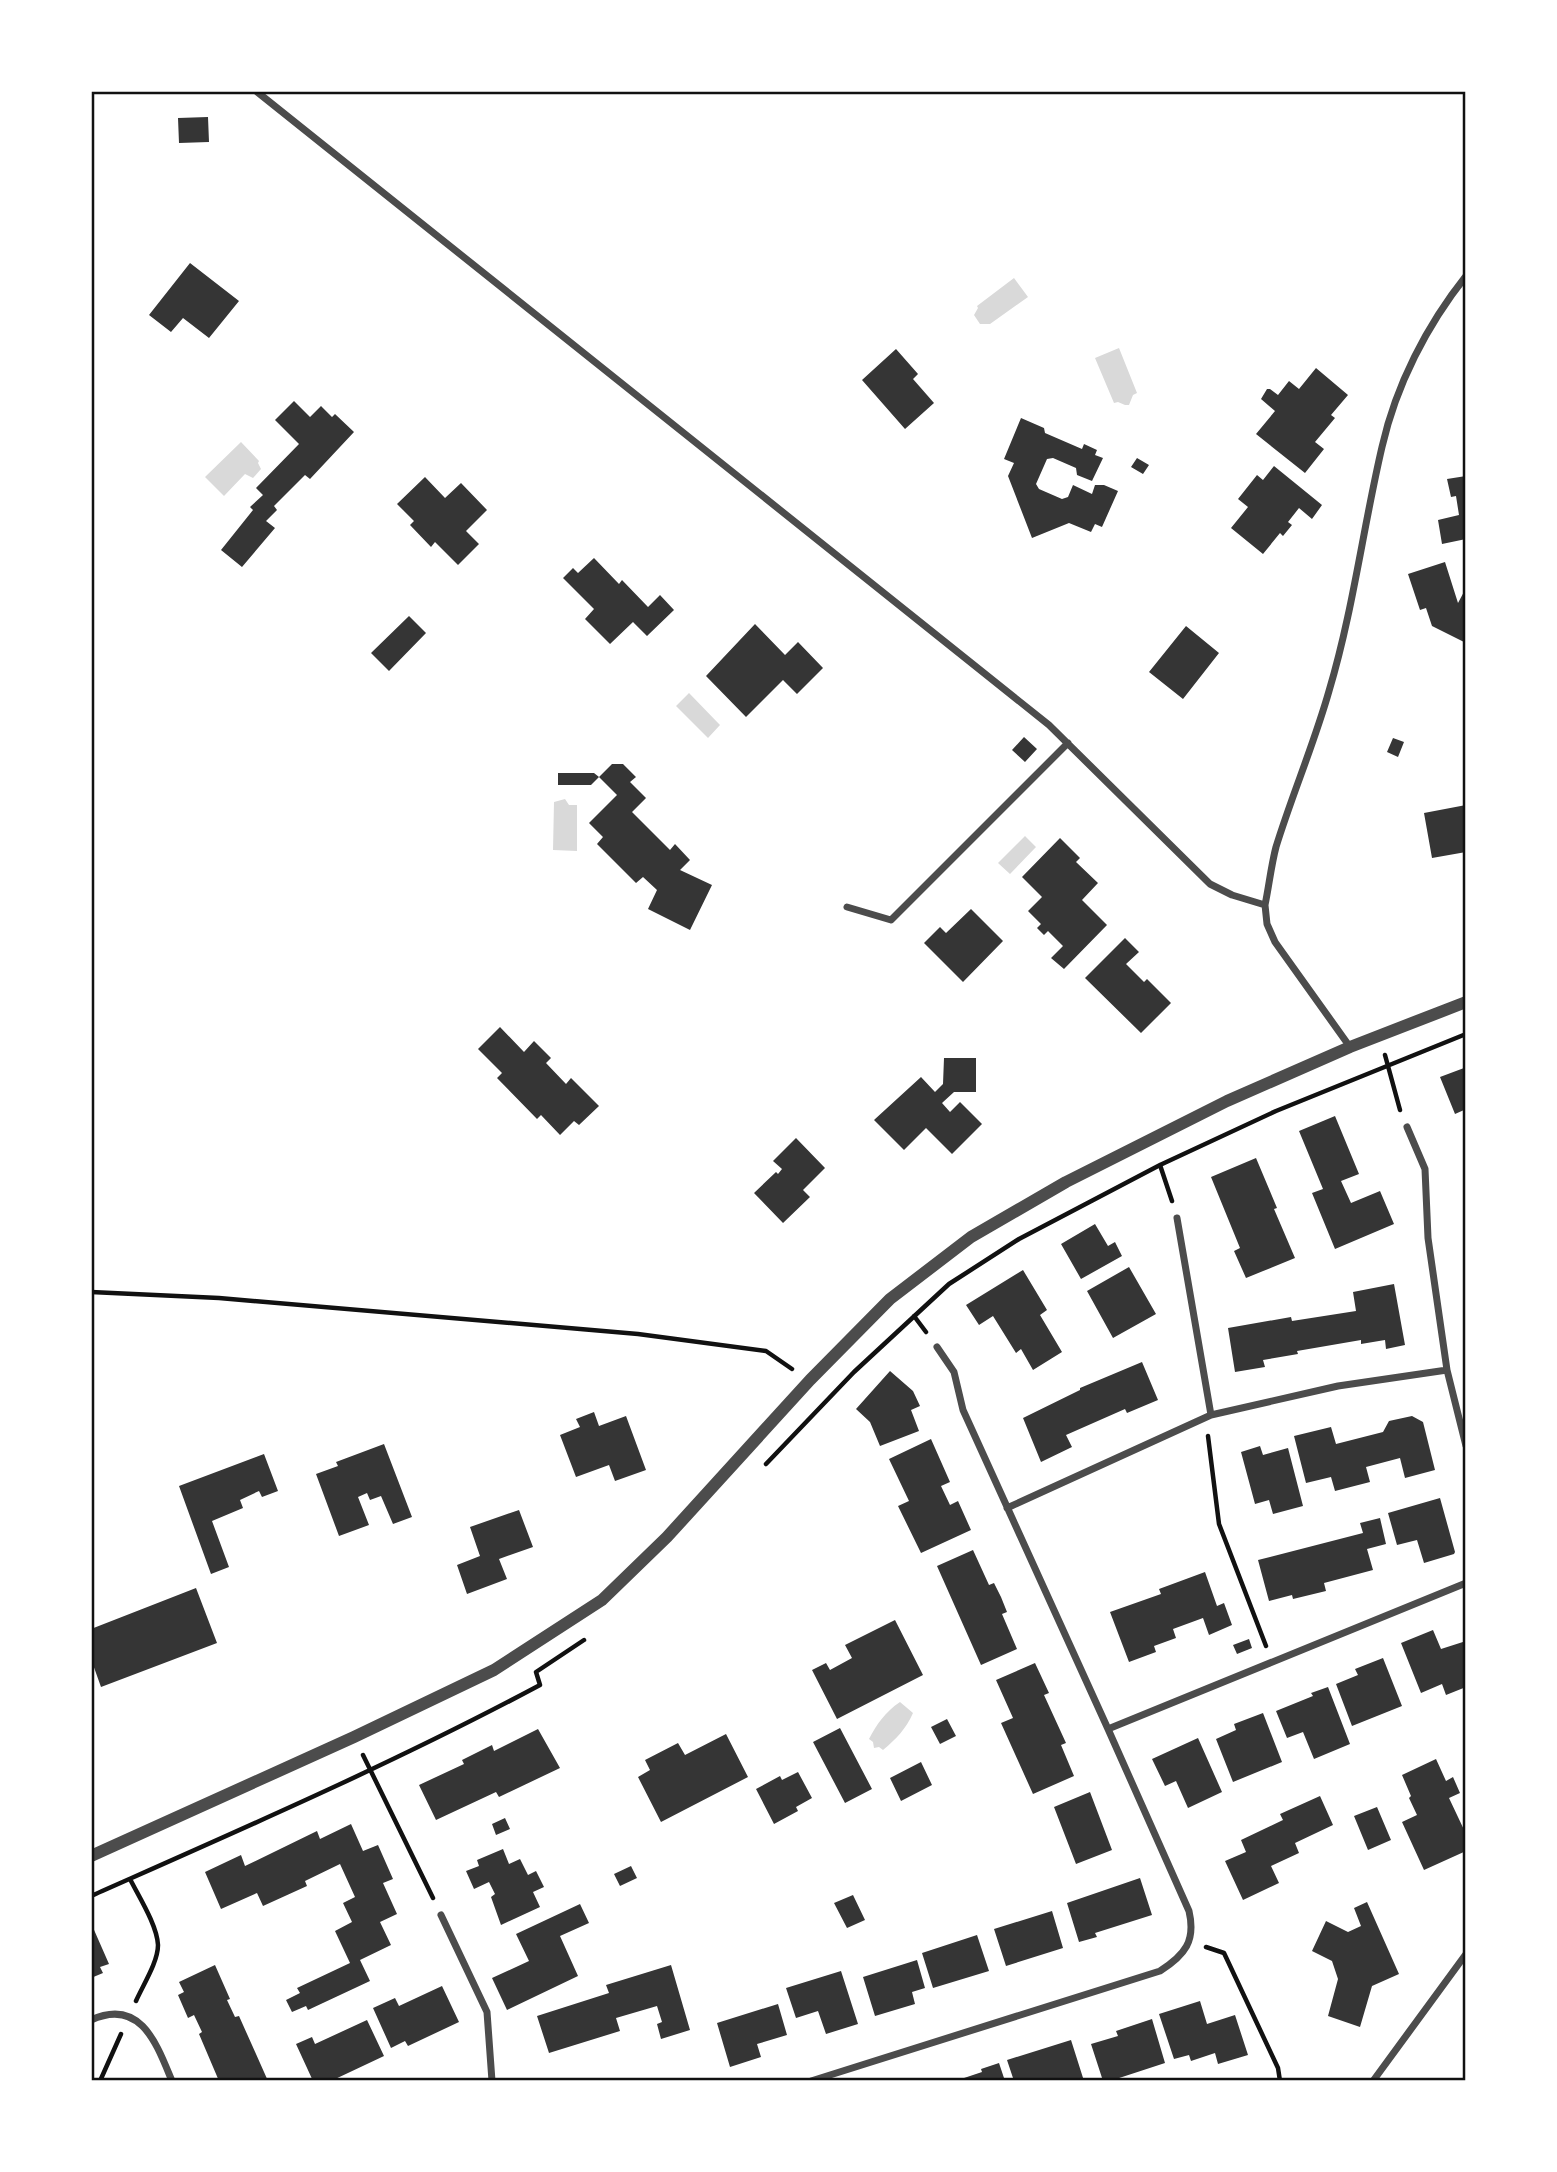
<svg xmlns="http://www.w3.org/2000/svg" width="1557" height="2172" font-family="'PT Sans',sans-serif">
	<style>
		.water { fill: #d9d9d9 }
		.building { fill: #353535 }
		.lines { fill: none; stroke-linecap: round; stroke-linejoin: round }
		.path { stroke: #111; stroke-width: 4.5 }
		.minor { stroke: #4c4c4c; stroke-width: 7 }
		.tertiary { stroke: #4c4c4c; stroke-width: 12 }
		.neatline { fill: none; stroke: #111; stroke-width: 2.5 }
	</style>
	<rect width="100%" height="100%" fill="#fff"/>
	<!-- water -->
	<path class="water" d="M1014 278 1028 297 990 324H980L974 315 978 308 977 306Z
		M1119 348 1137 393 1133 395 1129 405H1125L1118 402 1114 403 1095 358Z
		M241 442 259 461 258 463 261 469 253 478 245 474 224 496 205 477Z
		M689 693 720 725 708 738 676 706Z
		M565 799 569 805H577V851L553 850 554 802Z
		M1025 836 1036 847 1010 874 998 863Z
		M900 1702 913 1713C906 1729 896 1739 883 1750L879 1747 874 1748 873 1742 869 1739C877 1724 885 1712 900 1702Z"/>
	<!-- building -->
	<path class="building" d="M208 117 209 142 179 143 178 118Z
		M190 263 239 301 209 338 183 318 171 332 149 315Z
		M896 349 918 374 913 379 934 403 905 429 862 380Z
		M1316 368 1348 395 1331 415 1335 418 1315 442 1324 449 1305 473 1256 434 1275 411 1261 399 1267 389H1270L1278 395 1289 381 1299 389Z
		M294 401 310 417 321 406 332 417 335 414 354 432 310 479 305 475 274 506 277 510 266 521 275 528 242 567 221 550 253 510 250 507 263 495 256 488 299 444 275 420Z
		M1021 418 1044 428 1045 433 1082 449 1084 444 1097 450 1095 455 1103 458 1092 481 1077 475 1076 468 1053 458 1047 459 1036 484 1039 489 1062 499 1068 497 1073 485 1092 494 1095 485H1104L1118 491 1102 527 1095 524 1091 532 1069 523 1032 538 1008 476 1014 463 1004 459Z
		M1137 458 1149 465 1143 474 1131 467Z
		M1274 466 1322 505 1312 519 1299 508 1288 522 1292 525 1283 536 1280 533 1263 554 1231 528 1248 507 1238 499 1257 475 1263 480Z
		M1466 476V539L1442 544 1438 520 1459 515 1456 496 1451 497 1447 479Z
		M425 477 445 498 461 483 487 510 466 531 479 544 458 565 435 542 431 547 410 525 414 521 397 504Z
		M594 558 619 584 622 580 648 607 660 595 674 610 647 636 633 622 610 644 585 619 594 609 563 578 573 568 578 573Z
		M1445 562 1458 603 1466 588V643L1432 626 1426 608 1420 610 1408 574Z
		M409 616 426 633 389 671 371 653Z
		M755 624 785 655 798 642 823 668 797 694 783 680 746 717 706 676Z
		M1186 626 1219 653 1183 699 1149 672Z
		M1024 737 1037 749 1025 762 1012 750Z
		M1393 738 1404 742 1398 757 1387 752Z
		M612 764H623L636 777 630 782 646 798 632 812 670 850 675 844 690 860 680 870 712 885 690 930 648 909 657 890 643 877 636 883 597 844 603 837 589 823 617 795 599 777Z
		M558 773H594L599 777 591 785H558Z
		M1466 805V852L1432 858 1424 813Z
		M1060 838 1080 858 1076 862 1098 883 1082 900 1107 925 1064 969 1051 958 1063 946 1048 931 1044 935 1037 928 1041 924 1028 911 1042 897 1022 877Z
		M971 909 1003 941 963 982 924 943 940 927 946 933Z
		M1125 938 1139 952 1126 964 1144 982 1147 979 1171 1003 1141 1033 1085 978Z
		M500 1027 524 1052 534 1041 551 1058 546 1063 566 1084 571 1078 599 1106 579 1125 574 1121 560 1135 541 1115 537 1119 497 1078 502 1073 478 1049Z
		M944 1058H976V1092H954L942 1103 950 1112 960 1102 982 1124 952 1154 926 1128 904 1150 874 1120 921 1077 935 1092 943 1084Z
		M1464 1068 1466 1073V1115L1464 1110 1455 1114 1440 1077Z
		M1335 1116 1359 1174 1341 1181 1351 1203 1380 1191 1394 1224 1335 1249 1312 1193 1323 1189 1299 1131Z
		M796 1138 825 1168 803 1190 810 1197 783 1223 754 1193 776 1172 778 1174 782 1169 773 1161Z
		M1256 1158 1277 1208 1274 1209 1295 1258 1246 1278 1234 1251 1240 1248 1211 1177Z
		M1095 1224 1108 1246 1115 1242 1122 1256 1081 1279 1061 1244Z
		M1129 1267 1156 1314 1113 1338 1087 1291Z
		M1023 1270 1047 1310 1040 1315 1062 1352 1033 1370 1021 1349 1016 1353 993 1316 979 1325 966 1305Z
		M1394 1284 1405 1345 1386 1349 1385 1340 1361 1344V1340L1297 1351 1298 1354 1263 1360 1265 1367 1235 1372 1228 1328 1291 1317 1292 1321 1356 1311 1353 1292Z
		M1142 1362 1158 1400 1127 1413 1125 1409 1066 1435 1072 1447 1041 1462 1023 1418 1080 1390V1388Z
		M890 1371 913 1391 920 1406 911 1410 919 1431 880 1446 870 1422 856 1409Z
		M594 1412 599 1426 626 1416 646 1470 615 1481 609 1465 576 1477 560 1435 580 1427 576 1419Z
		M1412 1416 1423 1422 1435 1470 1405 1478 1400 1458 1366 1467 1370 1482 1335 1491 1331 1477 1306 1483 1294 1436 1331 1427 1336 1444 1383 1432 1389 1421Z
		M931 1439 950 1482 941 1486 950 1505 958 1501 971 1530 921 1553 898 1506 909 1501 889 1459Z
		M384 1444 412 1517 393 1524 381 1496 370 1500 367 1493 358 1497 369 1525 339 1536 316 1474 338 1466 336 1462Z
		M1260 1446 1263 1455 1288 1448 1303 1506 1273 1514 1269 1500 1255 1504 1241 1452Z
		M264 1454 278 1491 262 1497 259 1491 240 1500 243 1508 212 1521 229 1567 211 1574 179 1486Z
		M1440 1498 1455 1552 1454 1554 1424 1563 1417 1540 1397 1545 1388 1513Z
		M519 1510 533 1547 499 1559 507 1579 467 1594 457 1565 480 1556 470 1527Z
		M1380 1518 1386 1544 1367 1549 1373 1570 1324 1583 1326 1591 1293 1599 1292 1595 1269 1601 1258 1560 1363 1533 1360 1523Z
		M973 1550 989 1585 994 1583 1001 1597 1007 1612 1002 1614 1017 1649 981 1665 937 1566Z
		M1205 1572 1217 1606 1224 1603 1232 1625 1209 1635 1203 1618 1173 1629 1176 1638 1154 1646 1156 1652 1129 1662 1110 1612 1161 1594 1159 1589Z
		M196 1588 217 1643 101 1687 91 1659V1629Z
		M895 1620 923 1675 837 1719 812 1670 826 1663 830 1670 852 1658 845 1645Z
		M1433 1630 1441 1649 1466 1641V1687L1446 1695 1442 1684 1421 1693 1401 1643Z
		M1249 1639 1252 1648 1237 1654 1233 1645Z
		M1383 1658 1402 1706 1352 1726 1336 1684 1358 1675 1355 1669Z
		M1035 1663 1049 1693 1044 1695 1066 1743 1061 1745 1074 1776 1033 1794 1001 1723 1013 1718 996 1680Z
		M1328 1687 1350 1744 1314 1759 1303 1732 1287 1738 1276 1711 1313 1696 1311 1693Z
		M1263 1713 1282 1762 1233 1782 1216 1739 1236 1730 1234 1724Z
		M947 1719 956 1736 940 1744 931 1727Z
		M840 1728 872 1789 845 1803 813 1742Z
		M538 1729 560 1768 499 1797 496 1792 436 1820 419 1785 464 1764 462 1760 492 1745 494 1751Z
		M726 1734 748 1777 661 1822 638 1777 650 1770 645 1760 678 1743 685 1755Z
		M1198 1738 1222 1792 1188 1808 1176 1781 1165 1786 1152 1759Z
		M1436 1759 1446 1781 1453 1777 1460 1793 1449 1798 1466 1834V1851L1424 1870 1402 1822 1417 1815 1409 1798 1411 1796 1402 1775Z
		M921 1762 932 1785 901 1801 890 1778Z
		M798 1772 812 1798 796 1807 798 1811 774 1824 756 1789 780 1776 782 1780Z
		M1090 1792 1112 1850 1076 1864 1054 1807Z
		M1320 1796 1333 1825 1295 1843 1299 1853 1271 1866 1279 1883 1243 1900 1225 1861 1246 1852 1241 1840 1283 1820 1280 1814Z
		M1377 1807 1391 1840 1368 1850 1354 1816Z
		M505 1818 510 1829 496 1835 492 1824Z
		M351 1824 363 1851 378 1845 393 1879 383 1883 397 1914 380 1922 391 1945 360 1960 370 1981 308 2010 306 2006 292 2012 286 2000 300 1993 297 1988 350 1963 335 1931 352 1922 343 1903 355 1897 340 1864 305 1881 307 1886 263 1906 257 1893 221 1909 205 1872 241 1855 245 1866 317 1831 320 1839Z
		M503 1849 509 1864 520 1859 528 1875 536 1871 544 1887 533 1892 540 1907 501 1925 491 1897 495 1894 489 1882 474 1889 466 1871 479 1866 477 1860Z
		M631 1866 637 1878 620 1886 614 1874Z
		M1140 1878 1152 1915 1095 1933 1097 1937 1079 1942 1067 1903Z
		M853 1895 865 1920 847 1928 834 1903Z
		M1367 1902 1399 1974 1372 1986 1360 2027 1328 2016 1338 1979 1332 1961 1312 1951 1326 1921 1348 1932 1361 1926 1354 1908Z
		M580 1904 589 1923 560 1936 578 1976 507 2010 492 1978 529 1961 516 1934Z
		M1052 1911 1063 1948 1006 1966 994 1929Z
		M91 1923 109 1964 100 1967 103 1973 91 1978Z
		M977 1935 989 1971 933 1988 922 1953Z
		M917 1960 925 1988 912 1992 915 2004 875 2016 863 1977Z
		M215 1965 230 1999 227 2000 235 2017 239 2016 268 2081H219L199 2034 202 2032 194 2015 188 2018 178 1995 184 1992 179 1982Z
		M671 1965 690 2030 661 2039 657 2024 662 2022 657 2006 616 2018 620 2031 549 2053 537 2016 609 1993 606 1985Z
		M841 1971 858 2024 826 2034 818 2011 796 2018 786 1988Z
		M442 1986 459 2022 408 2046 405 2041 391 2048 373 2008 395 1998 399 2006Z
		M1200 2001 1207 2024 1235 2015 1248 2055 1218 2064 1215 2053 1191 2061 1189 2055 1174 2059 1159 2014Z
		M778 2004 787 2035 757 2044 761 2057 730 2067 717 2023Z
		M1152 2019 1165 2063 1110 2081H1103L1091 2044 1118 2036 1116 2031Z
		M367 2020 384 2056 331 2081H313L296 2044 312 2037 315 2044Z
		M1071 2040 1084 2081H1014L1007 2060Z
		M999 2063 1005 2081H955L982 2072 981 2069Z"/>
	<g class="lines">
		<!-- path -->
		<path class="path" d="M1385 1055 1400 1110
			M1160 1165 1172 1201
			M91 1292 219 1298 638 1334 766 1351 792 1369
			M914 1316 926 1332
			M1208 1436 1219 1524 1266 1646
			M766 1464 854 1372 949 1284 1019 1239 1160 1165 1276 1111 1466 1034
			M363 1755 433 1898
			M130 1879C139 1897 157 1925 158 1945 158 1962 143 1985 136 2001
			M91 1896C242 1829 394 1763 540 1685L536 1672 584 1640
			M1206 1947 1224 1953 1278 2068 1280 2081
			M100 2081 121 2034"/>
		<!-- minor -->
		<path class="minor" d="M256 91 1049 725 1210 884 1232 895 1265 905 1267 924 1275 942 1350 1047
			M1265 905C1269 886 1271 866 1276 847 1292 795 1314 744 1329 691 1353 611 1363 528 1382 447 1396 385 1427 325 1466 276
			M847 907 891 920 1068 743
			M1407 1127 1425 1169 1428 1238 1447 1370 1466 1446
			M1177 1218 1211 1415
			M1007 1508 1211 1415 1338 1386 1447 1370
			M1108 1729 1466 1583
			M441 1915 487 2012 492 2081
			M91 2020C141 1997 157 2045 172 2081
			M811 2081 1160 1971C1185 1955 1196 1941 1189 1911L1108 1729 963 1410 954 1372 937 1347
			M1373 2081 1466 1954"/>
		<!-- tertiary -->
		<path class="tertiary" d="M91 1856 354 1737 494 1670 602 1600 667 1537 810 1380 890 1299 971 1237 1066 1182 1227 1101 1350 1047 1466 1002"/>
	</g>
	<!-- border -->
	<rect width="1557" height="2172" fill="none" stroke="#ffffff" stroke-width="186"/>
	<rect x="93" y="93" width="1371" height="1986" class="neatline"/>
</svg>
